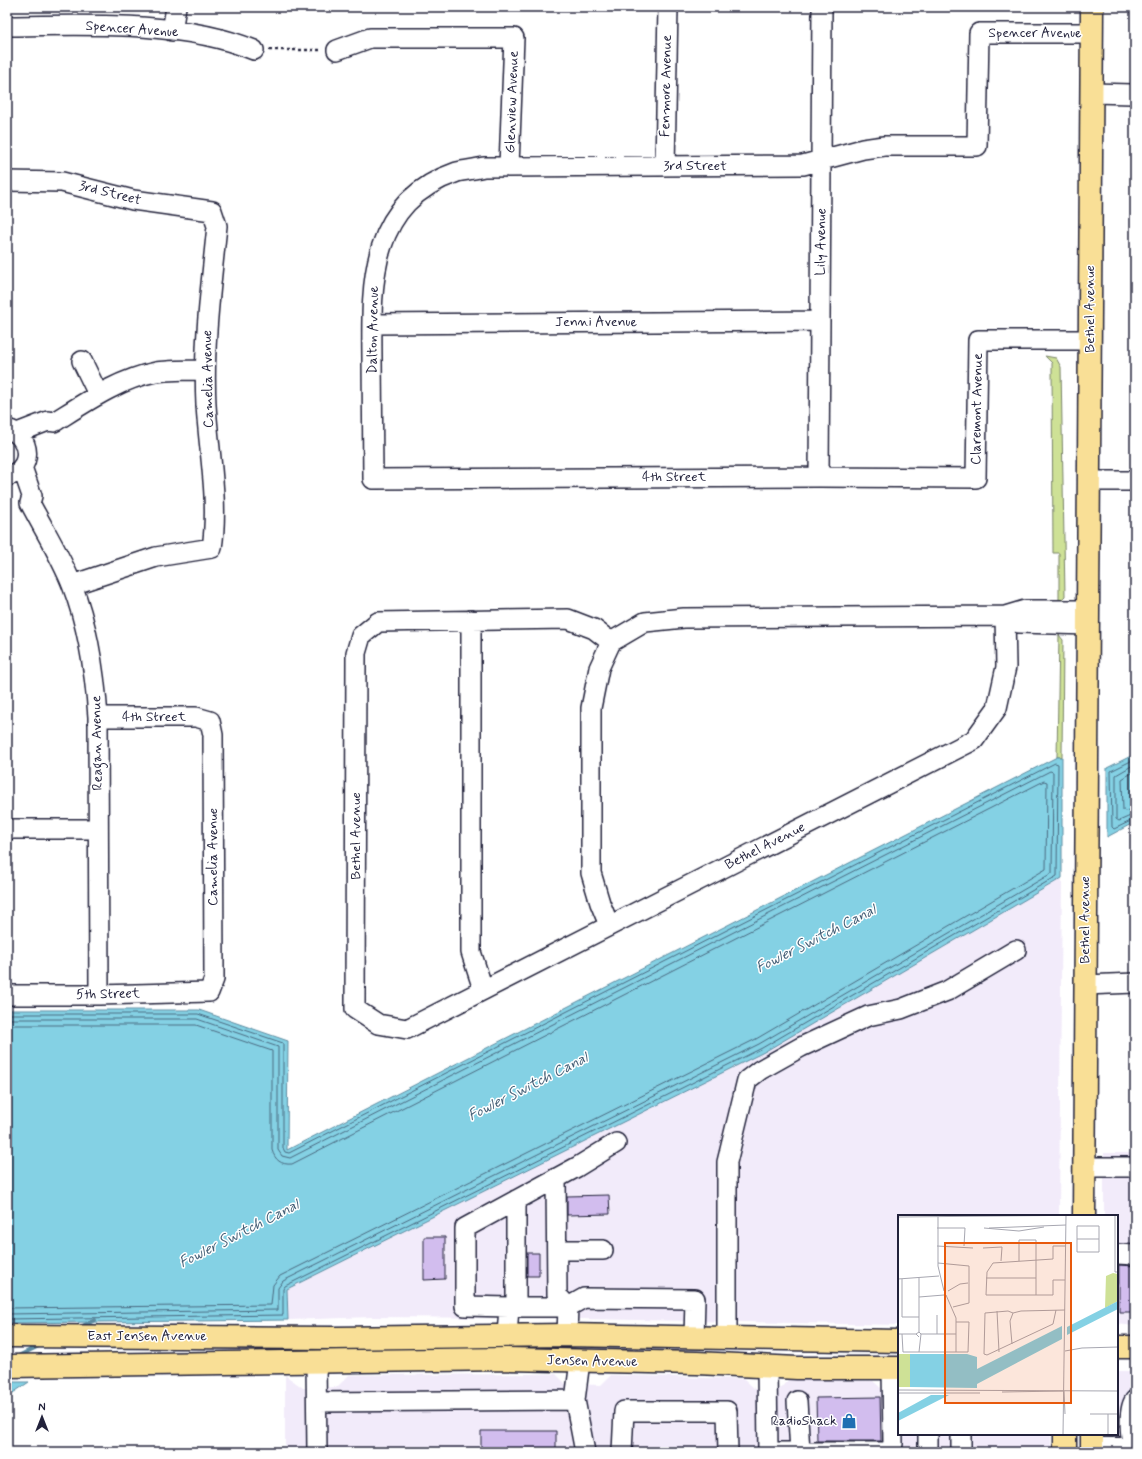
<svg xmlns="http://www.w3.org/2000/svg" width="1142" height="1459" font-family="Mynerve,sans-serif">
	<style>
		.built { fill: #f2ebfa }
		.green { fill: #cee196; stroke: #788268 }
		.water { fill: #84d1e4; stroke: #5d8ba0 }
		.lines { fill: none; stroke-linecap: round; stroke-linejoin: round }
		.shore { stroke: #49687f; stroke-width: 1 }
		.stream { stroke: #5d8ba0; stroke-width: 4 }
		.building { fill: #d2bdee; stroke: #22223b }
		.minor-casing { stroke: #22223b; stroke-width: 22 }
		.major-casing { stroke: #22223b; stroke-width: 25 }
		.path { stroke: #22223b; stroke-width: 2.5; stroke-dasharray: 3 3; stroke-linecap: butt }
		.minor { stroke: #fff; stroke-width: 19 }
		.major { stroke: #f9df96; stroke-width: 22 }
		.labels { text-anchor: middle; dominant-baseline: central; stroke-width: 3; stroke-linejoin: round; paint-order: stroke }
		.street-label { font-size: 14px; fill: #22223b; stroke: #fff }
		.poi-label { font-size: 14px; fill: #22223b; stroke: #fff; text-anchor: end }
		.water-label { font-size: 15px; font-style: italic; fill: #445f76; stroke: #fff }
		.inset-road { fill: none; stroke: #a7a7b1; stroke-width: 1 }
		.view { fill: #e8590c; fill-opacity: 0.15; stroke: #e8590c; stroke-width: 2 }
		.inset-edge { fill: none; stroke: #22223b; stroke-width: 2 }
	</style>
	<rect width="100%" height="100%" fill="#fff"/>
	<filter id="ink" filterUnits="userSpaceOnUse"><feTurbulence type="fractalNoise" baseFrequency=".025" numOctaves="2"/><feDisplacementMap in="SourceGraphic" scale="8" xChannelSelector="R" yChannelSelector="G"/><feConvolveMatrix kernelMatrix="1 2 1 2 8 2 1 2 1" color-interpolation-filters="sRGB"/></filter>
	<g filter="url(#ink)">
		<!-- built -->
		<path class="built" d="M1062 878 1059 1216H899V1325L530 1318 372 1317 288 1320 287 1289 764 1052Z
			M1104 1153H1135V1326L1117 1324V1216H1104Z
			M1117 1371H1135V1452H1103V1434H1117Z
			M556 1374 566 1384 601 1385 611 1375 744 1379 755 1389 779 1390 789 1379 873 1381 882 1389H899V1434H1051V1452H285V1375L303 1388 337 1387 349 1375Z"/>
		<!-- green -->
		<path class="green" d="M1045 356 1056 358 1061 367 1065 596 1059 602V553H1053L1052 363Z
			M1059 635 1063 640 1062 757H1057Z"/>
		<!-- water -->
		<path class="water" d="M1135 754V822L1107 837V768Z
			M1057 757H1062V878L764 1052 287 1289 288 1320 7 1323V1010H199L288 1041 287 1150Z
			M7 1382H29L7 1397Z"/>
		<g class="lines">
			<!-- shore -->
			<path class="shore" d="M1135 759 1111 771 1112 827 1114 829 1135 819
				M1135 764 1116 775V819L1119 821 1135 814
				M1135 771 1122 779 1123 810 1125 811 1135 808
				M7 1014H198L283 1043V1148L285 1152 289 1153 1055 763 1058 764 1057 876 762 1048 285 1286 283 1289V1315L7 1319
				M7 1019H197L278 1047V1150L282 1156 290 1158 1050 771 1053 772 1052 873 759 1044 283 1281 278 1288V1310L7 1314
				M7 1025H196L272 1051V1150C275 1160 281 1165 292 1164L1044 781 1047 782 1046 869 756 1039 280 1276 273 1285 271 1305 7 1308"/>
			<!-- stream -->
			<path class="stream" d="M78 1328 95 1320
				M16 1357 41 1345"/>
		</g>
		<!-- building -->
		<path class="building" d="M609 1195 610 1214 567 1215V1196Z
			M424 1237H445V1279L424 1280Z
			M527 1253H539V1276H527Z
			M1119 1265 1135 1266V1312H1119Z
			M880 1397 881 1441H817L816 1398Z
			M481 1431H556V1452H481Z"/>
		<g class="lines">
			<!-- minor casing -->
			<g class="minor-casing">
				<path id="minor" d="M7 26C84 25 183 20 254 50
					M172 31 176 7
					M337 50 370 38H514L509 166
					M1092 93 1132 94
					M665 166 668 7
					M7 181 62 182 133 200 212 211 217 226C211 285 203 345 206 405 209 453 219 501 212 548L156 557 72 585
					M372 324 820 321
					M1090 340H978L976 478 819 477 373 479C373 439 372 398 372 357 371 280 370 202 457 172 466 170 476 169 484 167L803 165 863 149 884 146H977L979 33H1092
					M82 361 98 394
					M7 429C32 435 34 471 7 476
					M17 433 48 421 54 422C86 402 119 379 156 372 172 370 189 370 205 370
					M22 467 32 496 30 503C44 530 61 557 72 585 88 626 95 673 98 717L99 995
					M819 477 822 7
					M1089 481H1134
					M1005 616 1019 623 1088 625
					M471 620V952L483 989
					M611 642 594 629 568 619 378 622 361 636 356 653 355 1009 378 1024 407 1029 974 740 997 708 1006 667 1005 616
					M7 829H98
					M609 925 600 903 591 873V708L599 668 611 642 645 622 684 618 1005 616 1025 610H1088
					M1085 985 1135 983
					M7 995H99L209 992 214 979 213 735 210 721 196 717H98
					M1084 1167H1135
					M556 1178 557 1295 568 1307 584 1298 695 1299 694 1338
					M557 1250H603
					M1117 1254 1135 1255
					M509 1307H568L567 1335
					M516 1307V1200
					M507 1336 509 1307 465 1306V1228L577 1167 616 1143
					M727 1338V1162L747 1080 760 1070 801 1047 868 1016 901 1009 947 991 1016 950
					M316 1362 317 1452
					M767 1367 768 1452H889L893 1444 892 1368
					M575 1400 580 1361
					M1135 1400C1128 1407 1129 1441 1135 1448
					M797 1401 800 1452
					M317 1402 575 1400 585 1452
					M928 1434V1452
					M961 1434V1452
					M1092 1448 1133 1446
					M622 1452 624 1411H727L728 1452"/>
			</g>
			<!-- major casing -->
			<g class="major-casing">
				<path id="major" d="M1084 1216 1092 7
					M7 1336 334 1338 567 1335 899 1341
					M1117 1347H1135
					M7 1366 508 1359 697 1363 797 1368H899
					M1065 1434V1452
					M1092 1452V1434"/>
			</g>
			<!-- path -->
			<path class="path" d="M269 50H322"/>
			<!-- minor -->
			<use href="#minor" class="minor"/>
			<!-- major -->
			<use href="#major" class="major"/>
		</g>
	</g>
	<!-- icons -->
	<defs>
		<g id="shop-bare" transform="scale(1.2)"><path d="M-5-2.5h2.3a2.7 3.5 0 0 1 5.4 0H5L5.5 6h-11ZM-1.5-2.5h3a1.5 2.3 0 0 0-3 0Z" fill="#1f6fb2" stroke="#fff" stroke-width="2.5" paint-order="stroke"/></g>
	</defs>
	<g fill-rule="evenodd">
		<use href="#shop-bare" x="849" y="1421"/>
	</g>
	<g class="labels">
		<!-- street labels -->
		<g class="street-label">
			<text transform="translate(132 29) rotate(4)">Spencer Avenue</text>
			<text x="1035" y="33">Spencer Avenue</text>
			<text transform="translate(666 86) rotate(-89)">Fenmore Avenue</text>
			<text transform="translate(512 102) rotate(-88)">Glenview Avenue</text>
			<text x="695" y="166">3rd Street</text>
			<text transform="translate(110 193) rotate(14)">3rd Street</text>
			<text transform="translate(821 242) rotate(-89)">Lily Avenue</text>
			<text transform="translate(1090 309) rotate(-90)">Bethel Avenue</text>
			<text x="596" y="322">Jenni Avenue</text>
			<text transform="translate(373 330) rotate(-89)">Dalton Avenue</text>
			<text transform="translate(208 379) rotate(-91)">Camelia Avenue</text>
			<text transform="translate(977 409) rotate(-89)">Claremont Avenue</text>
			<text x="674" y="477">4th Street</text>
			<text x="154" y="717">4th Street</text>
			<text transform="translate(97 743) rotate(-91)">Reagan Avenue</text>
			<text transform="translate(356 836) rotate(-90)">Bethel Avenue</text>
			<text transform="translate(765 846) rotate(-27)">Bethel Avenue</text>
			<text transform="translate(213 857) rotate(-90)">Camelia Avenue</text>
			<text transform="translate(1085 920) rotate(-90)">Bethel Avenue</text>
			<text transform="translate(108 994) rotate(-1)">5th Street</text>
			<text x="147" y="1336">East Jensen Avenue</text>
			<text transform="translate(592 1361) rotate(1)">Jensen Avenue</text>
		</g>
		<!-- poi labels -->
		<g class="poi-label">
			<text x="837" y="1421">RadioShack</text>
		</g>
		<!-- water labels -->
		<g class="water-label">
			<text transform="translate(816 939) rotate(-27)">Fowler Switch Canal</text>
			<text transform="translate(528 1087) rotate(-27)">Fowler Switch Canal</text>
			<text transform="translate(239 1234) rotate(-27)">Fowler Switch Canal</text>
		</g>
	</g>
	<!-- overview -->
	<g transform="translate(898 1215)">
		<rect width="220" height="220" fill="#fff"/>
		<path d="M215 58 220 59V86L207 93 208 61ZM0 139H12V172H0Z" fill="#cee196"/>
		<path d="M220 86V94L169 120V112ZM164 111V124L79 169V173L12 172V139H69L79 142V154ZM33 180H51L0 206V198Z" fill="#84d1e4"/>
		<path class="inset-road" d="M40 0V51L46 76M217 0V57H220M0 2 204 0M179 11H201V37H179ZM39 13H67L66 31M86 13 121 16 146 12M91 13 168 10M179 24H201M39 31 75 33M85 33 104 32 103 46M121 46V25H138V80M40 48 71 51V88L55 92M88 63H138M0 64 41 61M4 64V102H21M167 65H155V80H88L89 57 95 48 155 44V31H168M50 76 62 69 70 68M48 80 58 103V137M21 82 46 80M99 96 101 137M115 98 110 96 87 98 86 139 89 140 155 109 158 95M39 100V119M21 117V63M0 119H18M4 119 5 137H70L71 107H58M23 119H58M21 122 18 119 21 117 23 119 21 137M114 129 112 106 115 98 123 96 167 95M167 136 184 133 220 132M0 175 220 176M166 176 167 199M104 177 166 176M0 178H82M192 199H220M210 199V220M165 220 168 0"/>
		<path class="view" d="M47 28H173V188H47Z"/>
		<rect width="220" height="220" class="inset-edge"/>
	</g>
	<!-- margin -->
	<rect width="1142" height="1459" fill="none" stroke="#fff" stroke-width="24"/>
	<rect x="12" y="12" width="1118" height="1435" fill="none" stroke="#22223b" stroke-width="1.5" filter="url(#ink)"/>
	<!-- north arrow -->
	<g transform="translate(42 1417)" stroke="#ffffff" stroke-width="3" paint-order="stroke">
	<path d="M0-3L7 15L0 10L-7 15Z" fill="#22223b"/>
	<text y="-6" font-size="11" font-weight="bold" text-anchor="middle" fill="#22223b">N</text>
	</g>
</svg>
